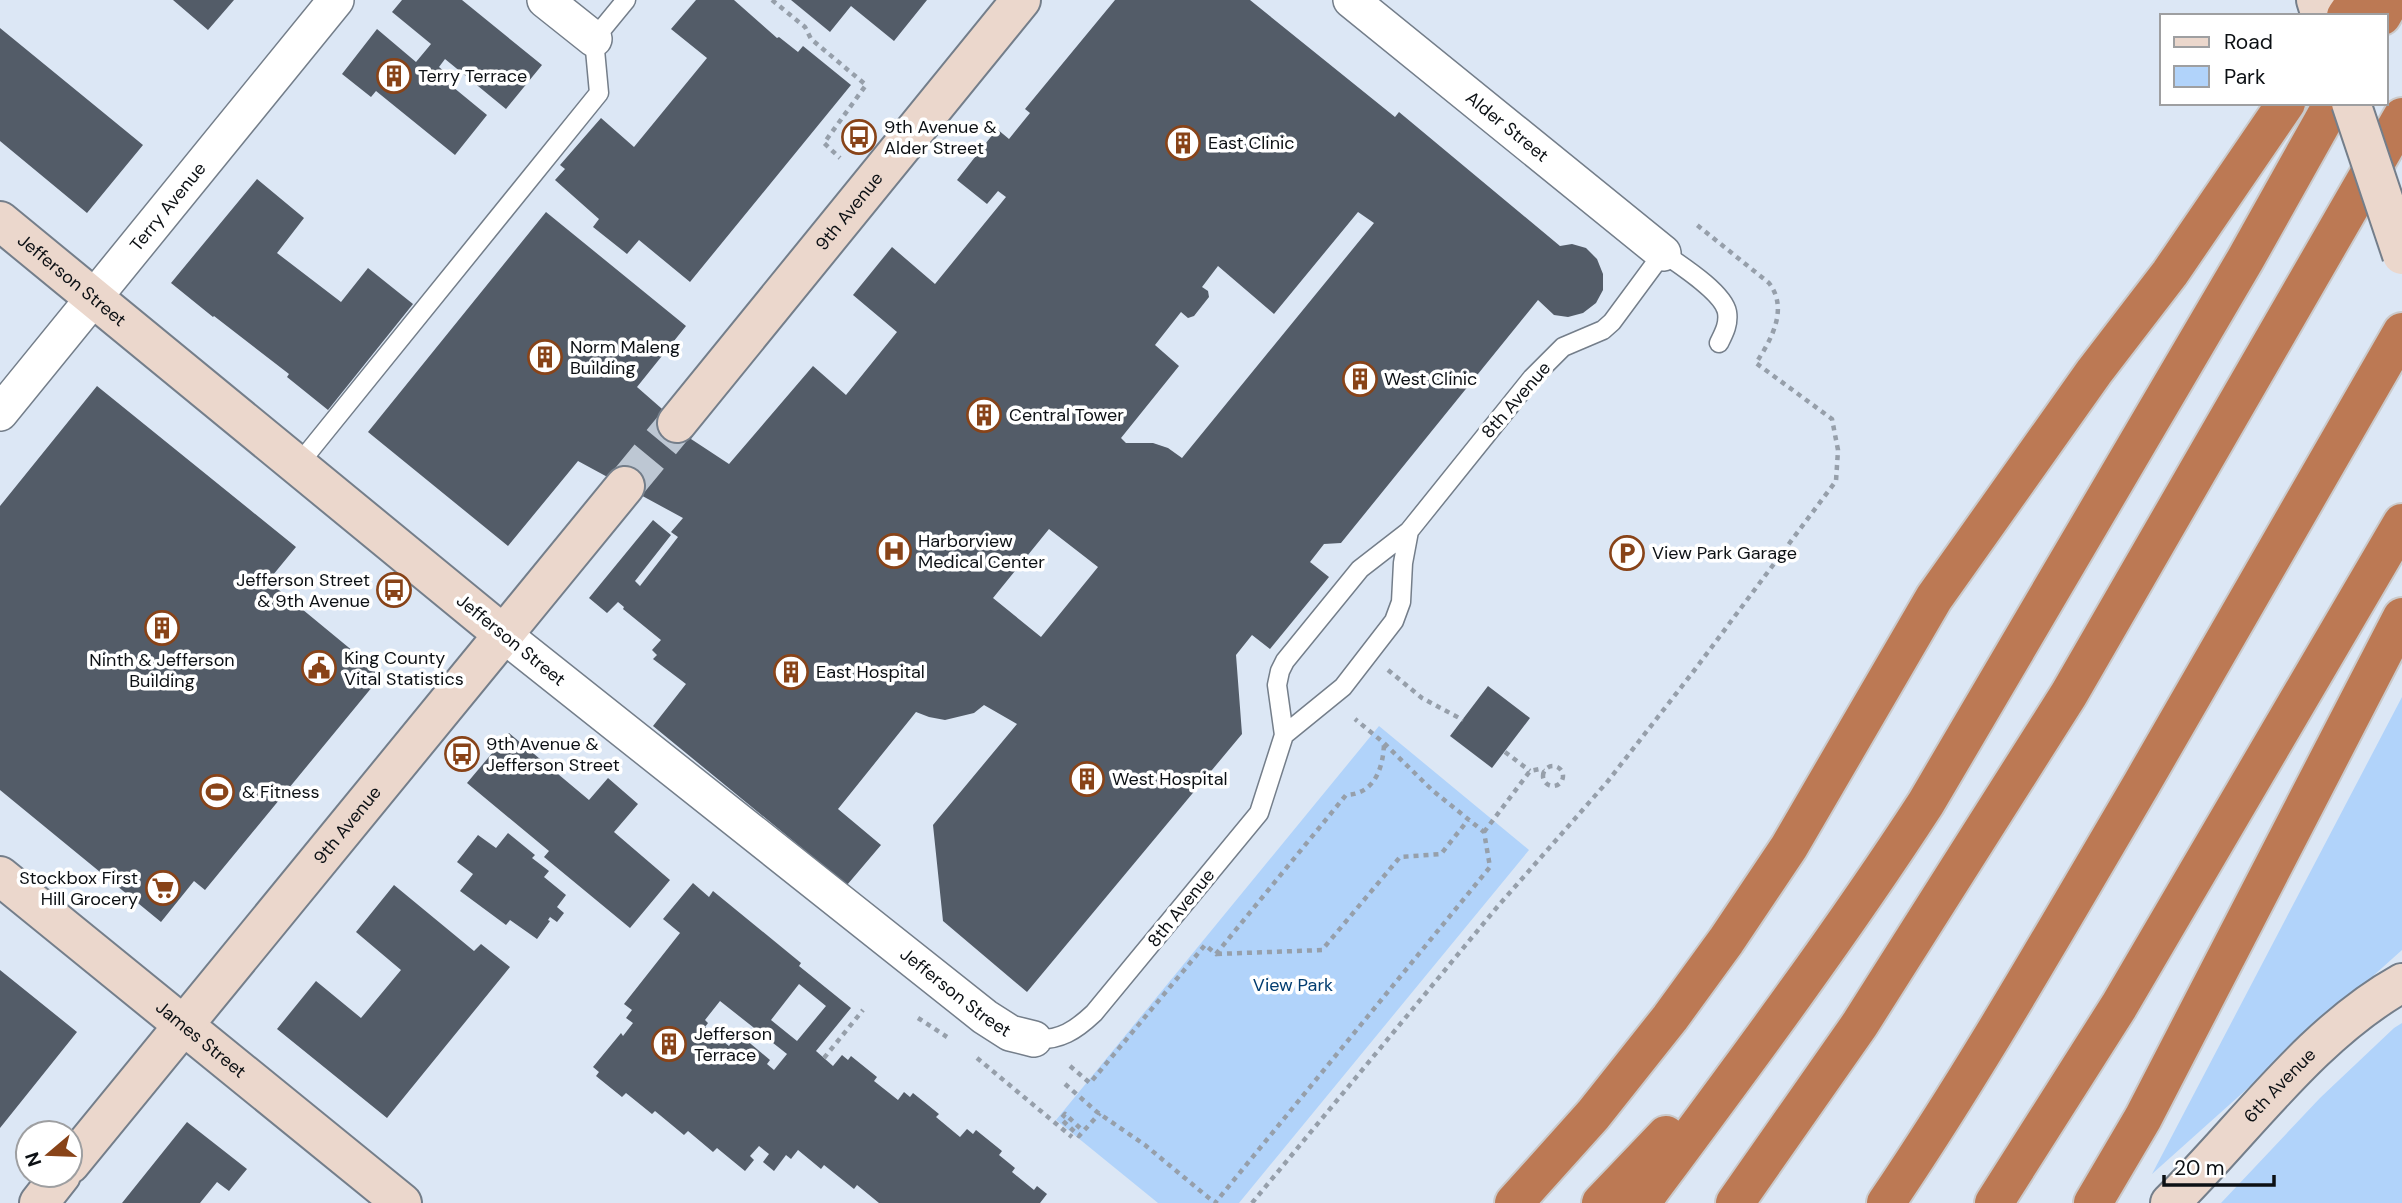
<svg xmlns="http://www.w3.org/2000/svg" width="2402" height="1203" font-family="'DM Sans',sans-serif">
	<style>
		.green { fill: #b1d3fa }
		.building { fill: #535c68; fill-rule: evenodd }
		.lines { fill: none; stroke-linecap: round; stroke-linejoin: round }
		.secondary-tunnel { stroke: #bdc7d3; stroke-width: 38; stroke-dasharray: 38 19; stroke-linecap: butt }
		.lane-casing { stroke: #747e8a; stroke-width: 21 }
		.street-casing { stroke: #747e8a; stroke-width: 38 }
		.secondary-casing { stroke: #747e8a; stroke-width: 42 }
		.highway-casing { stroke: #cacacb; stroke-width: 42 }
		.path { stroke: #969faa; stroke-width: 4.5; stroke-dasharray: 5 5; stroke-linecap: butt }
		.lane { stroke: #fff; stroke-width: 18 }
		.street { stroke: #fff; stroke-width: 35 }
		.secondary { stroke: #ebd7cc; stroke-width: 38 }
		.highway { stroke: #bc7954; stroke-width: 38 }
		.secondary-bridge-casing { stroke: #747e8a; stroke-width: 42; stroke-linecap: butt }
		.secondary-bridge { stroke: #ebd7cc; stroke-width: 38 }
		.labels { text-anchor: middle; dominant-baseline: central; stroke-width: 7; stroke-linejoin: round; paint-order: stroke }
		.poi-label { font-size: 18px; fill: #0c1014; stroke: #fff; text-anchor: start }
		.street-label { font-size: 18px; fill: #0c1014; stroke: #fff }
		.park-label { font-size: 18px; fill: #013c6f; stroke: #fff }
	</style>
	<rect width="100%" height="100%" fill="#dce7f5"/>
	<!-- green -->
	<path class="green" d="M2402 697V950L2152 1174Z
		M1379 726 1529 850 1239 1203H1158L1056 1120Z
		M2402 1023V1203H2221L2320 1098 2394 1028Z"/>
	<!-- building -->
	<path class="building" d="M173 0H234L208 30Z
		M402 0H462L542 65 506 109 445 59 439 67 446 73 442 78 487 115 455 155 376 91 371 97 342 74 377 29 416 62 431 44 392 12Z
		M696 0H734L777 38 779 37 798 52 803 46 851 85 690 282 639 240 627 254 593 227 599 219 555 180 565 169 560 165 601 118 634 147 707 58 671 29Z
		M791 0H927L894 41 851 6 830 32Z
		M1115 0H1250L1395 117 1399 112 1560 246 1572 244 1586 248 1597 259 1603 274V290L1596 303 1583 313 1568 317 1554 315 1538 300 1341 543 1324 544 1310 562 1329 577 1270 649 1252 635 1236 655 1242 734 1027 992 943 921 933 825 1017 724 984 705 974 713 945 720 929 717 916 712 838 809 881 845 847 885 653 726 686 684 653 659 657 655 652 650 661 640 623 609 624 607 618 602 607 613 589 598 653 520 671 535 635 581 640 586 678 537 671 532 683 518 578 461 508 546 368 432 546 212 686 326 637 387 693 436 691 439 729 464 813 366 846 395 897 332 853 295 892 247 935 284 1006 197 998 191 987 204 957 180 997 129 1009 139 1030 113 1025 109ZM1358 212 1374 223 1182 458 1168 448 1153 443H1126L1121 438 1179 366 1155 345 1181 312 1188 318 1194 316 1209 297 1208 291 1202 287 1218 266 1274 314ZM1049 529 1098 567 1041 637 993 598Z
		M0 28 143 145 87 213 0 141Z
		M257 179 304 218 277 253 341 302 368 268 413 304 328 410 287 377 289 374 214 316 213 317 171 283Z
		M97 386 296 547 268 581 382 675 205 890 194 881 161 922 0 790V506Z
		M1488 686 1530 718 1492 768 1450 736Z
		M509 733 589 800 608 778 638 804 614 832 670 880 630 928 544 857 549 851 467 783Z
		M508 833 535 855 532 858 549 871 544 877 566 895 557 907 564 913 557 922 550 917 548 920 550 921 537 939 510 920 506 925 460 891 473 874 457 862 478 835 496 848Z
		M693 883 709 897 713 891 801 963 799 966 851 1008 816 1051 833 1066 842 1055 848 1060 851 1056 877 1077 874 1081 898 1100 904 1092 910 1097 913 1093 939 1114 936 1117 960 1137 967 1129 973 1134 976 1130 1002 1151 999 1155 1015 1168 1012 1172 1034 1190 1037 1186 1047 1194 1040 1203H879L857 1185 854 1189 824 1165 821 1169 798 1150 791 1159 786 1155 774 1171 763 1162 769 1154 759 1146 750 1156 754 1160 745 1171 717 1148 713 1152 688 1131 684 1135 655 1111 652 1114 626 1093 622 1097 596 1076 599 1072 593 1067 621 1033 623 1036 633 1023 626 1018 632 1010 624 1004 680 933 663 919ZM799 984 826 1006 797 1041 771 1020ZM720 1001 787 1054 774 1070 767 1064 770 1060 745 1039 742 1042 735 1037 729 1046 705 1027 708 1023 705 1020Z
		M394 885 474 951 481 944 510 967 387 1118 277 1029 316 981 361 1018 401 970 356 932Z
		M0 970 77 1032 0 1128Z
		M187 1122 247 1169 242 1175 229 1191 217 1182 200 1203H122Z"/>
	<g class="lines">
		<!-- secondary-tunnel -->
		<path class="secondary-tunnel" d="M625 486 677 423"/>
		<!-- lane casing -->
		<g class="lane-casing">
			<path id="lane" d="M298 465 599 93 594 39 626 0
				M1284 735 1343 687 1394 621 1401 602 1403 563 1409 531
				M1034 1039C1060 1041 1076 1030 1094 1013L1259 813 1284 735 1277 685 1280 671 1285 661 1360 569 1409 531 1532 378 1563 347 1603 330 1612 322 1663 253C1680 265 1723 292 1727 312 1729 324 1724 333 1719 343"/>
		</g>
		<!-- street casing -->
		<g class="street-casing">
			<g id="street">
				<path d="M545 0 594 39"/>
				<path id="s1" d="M1351 0 1663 253"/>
				<path id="s2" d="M0 413 336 0"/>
				<path id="s3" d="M504 635 985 1017 1010 1033 1034 1039"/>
			</g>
		</g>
		<!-- secondary casing -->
		<g class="secondary-casing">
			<g id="secondary">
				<path d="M2316 0 2321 16"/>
				<path id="s4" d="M0 221 504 635"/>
				<path id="s5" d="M677 423 1021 0"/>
				<path id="s6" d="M0 876 402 1203"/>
				<path id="s7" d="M70 1164 625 486"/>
				<path d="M39 1203 61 1175"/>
				<path id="s8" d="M2170 1203C2243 1131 2312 1033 2402 983"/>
			</g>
		</g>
		<!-- highway casing -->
		<g class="highway-casing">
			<path id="highway" d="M2346 16 2357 0
				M2382 16 2391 0
				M1514 1203 1593 1115 1670 1018 1726 941 1789 847 1934 598 2094 372 2170 273 2286 103
				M1601 1203 1666 1135
				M1641 1203C1739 1071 1837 940 1926 803L2245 260 2333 103
				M1735 1203 1860 1024 2069 694 2402 117
				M1886 1203C1961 1092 2029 976 2097 860 2200 685 2301 509 2402 332
				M1994 1203 2119 1006 2402 523
				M2093 1203 2143 1118 2402 617"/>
		</g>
		<!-- path -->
		<path class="path" d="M772 0 805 27 811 39 866 85 824 143 840 158
			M1388 670 1422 698 1463 720
			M1505 752 1530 771
			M1543 776a10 10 0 1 1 20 0a10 10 0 1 1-20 0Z
			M1484 832 1530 771 1540 769 1544 771
			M1217 954 1322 950 1400 857 1441 854 1468 820
			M918 1018 947 1037
			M824 1058 863 1010
			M977 1058 1072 1137
			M1070 1066 1090 1083 1205 945 1216 954 1346 795C1374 794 1383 769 1384 744
			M1065 1084 1097 1112 1145 1145 1215 1203 1490 867 1484 832 1432 790 1384 743 1355 719
			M1080 1128 1065 1114 1061 1119 1079 1136 1100 1113
			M1252 1203 1498 906 1608 781 1693 672 1836 481 1838 450 1832 419 1756 363C1771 340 1789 309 1769 283L1697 225"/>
		<!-- lane -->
		<use href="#lane" class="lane"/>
		<!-- street -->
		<use href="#street" class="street"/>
		<!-- secondary -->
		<use href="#secondary" class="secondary"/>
		<!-- highway -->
		<use href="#highway" class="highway"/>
		<!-- secondary-bridge casing -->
		<g class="secondary-bridge-casing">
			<path id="secondary-bridge" d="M2351 103 2402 255"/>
		</g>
		<!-- secondary-bridge -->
		<use href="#secondary-bridge" class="secondary-bridge"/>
	</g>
	<!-- icons -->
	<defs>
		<g id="building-ring" transform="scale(1.75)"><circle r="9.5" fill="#fff" stroke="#884318" stroke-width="1.5"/><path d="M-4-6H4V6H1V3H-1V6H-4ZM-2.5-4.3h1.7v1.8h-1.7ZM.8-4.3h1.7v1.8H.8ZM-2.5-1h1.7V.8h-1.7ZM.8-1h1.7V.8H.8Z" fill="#884318"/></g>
		<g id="bus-ring" transform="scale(1.75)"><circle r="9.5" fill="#fff" stroke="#884318" stroke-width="1.5"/><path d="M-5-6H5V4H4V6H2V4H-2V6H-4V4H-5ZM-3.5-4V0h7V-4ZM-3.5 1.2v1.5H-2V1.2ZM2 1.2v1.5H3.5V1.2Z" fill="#884318"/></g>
		<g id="hospital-ring" transform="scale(1.75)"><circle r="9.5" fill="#fff" stroke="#884318" stroke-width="1.5"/><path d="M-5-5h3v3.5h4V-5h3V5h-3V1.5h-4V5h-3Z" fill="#884318"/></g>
		<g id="parking-ring" transform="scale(1.75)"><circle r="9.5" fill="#fff" stroke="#884318" stroke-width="1.5"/><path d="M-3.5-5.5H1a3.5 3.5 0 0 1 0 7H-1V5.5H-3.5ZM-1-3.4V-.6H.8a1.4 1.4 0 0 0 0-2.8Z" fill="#884318"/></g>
		<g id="civic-ring" transform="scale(1.75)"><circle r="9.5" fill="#fff" stroke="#884318" stroke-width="1.5"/><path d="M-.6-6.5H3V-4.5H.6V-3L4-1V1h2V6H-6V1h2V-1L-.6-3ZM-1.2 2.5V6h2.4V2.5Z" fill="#884318"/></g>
		<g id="stadium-ring" transform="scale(1.75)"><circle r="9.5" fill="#fff" stroke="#884318" stroke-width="1.5"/><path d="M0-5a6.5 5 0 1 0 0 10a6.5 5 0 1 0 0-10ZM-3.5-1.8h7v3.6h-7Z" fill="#884318"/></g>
		<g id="supermarket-ring" transform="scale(1.75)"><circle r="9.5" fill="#fff" stroke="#884318" stroke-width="1.5"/><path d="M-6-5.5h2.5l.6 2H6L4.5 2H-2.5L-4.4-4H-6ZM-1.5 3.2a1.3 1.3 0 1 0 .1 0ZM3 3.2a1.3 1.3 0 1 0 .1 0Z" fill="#884318"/></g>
	</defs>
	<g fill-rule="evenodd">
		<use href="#building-ring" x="394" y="76"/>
		<use href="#bus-ring" x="859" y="137"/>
		<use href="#building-ring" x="1183" y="143"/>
		<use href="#building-ring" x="545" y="357"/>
		<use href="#building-ring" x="1360" y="379"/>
		<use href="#building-ring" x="984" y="415"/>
		<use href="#hospital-ring" x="894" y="551"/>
		<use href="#parking-ring" x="1627" y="553"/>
		<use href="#bus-ring" x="394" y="590"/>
		<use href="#building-ring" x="162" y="628"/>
		<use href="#civic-ring" x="319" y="668"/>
		<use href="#building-ring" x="791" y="672"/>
		<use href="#bus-ring" x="462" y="754"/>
		<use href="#building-ring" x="1087" y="779"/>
		<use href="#stadium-ring" x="217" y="792"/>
		<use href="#supermarket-ring" x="163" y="888"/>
		<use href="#building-ring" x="669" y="1044"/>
	</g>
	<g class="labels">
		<!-- poi labels -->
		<g class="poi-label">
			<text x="418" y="76">Terry Terrace</text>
			<text x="884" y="127">9th Avenue &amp;<tspan x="884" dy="21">Alder Street</tspan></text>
			<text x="1208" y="143">East Clinic</text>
			<text x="570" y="347">Norm Maleng<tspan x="570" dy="21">Building</tspan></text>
			<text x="1384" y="379">West Clinic</text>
			<text x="1009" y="415">Central Tower</text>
			<text x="918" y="541">Harborview<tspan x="918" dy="21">Medical Center</tspan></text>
			<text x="1652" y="553">View Park Garage</text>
			<text x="370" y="580" text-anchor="end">Jefferson Street<tspan x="370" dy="21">&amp; 9th Avenue</tspan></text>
			<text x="344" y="658">King County<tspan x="344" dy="21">Vital Statistics</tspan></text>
			<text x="162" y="660" text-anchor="middle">Ninth &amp; Jefferson<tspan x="162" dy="21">Building</tspan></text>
			<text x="816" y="672">East Hospital</text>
			<text x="486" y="744">9th Avenue &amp;<tspan x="486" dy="21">Jefferson Street</tspan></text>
			<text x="1112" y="779">West Hospital</text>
			<text x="242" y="792">&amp; Fitness</text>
			<text x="138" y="878" text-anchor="end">Stockbox First<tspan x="138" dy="21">Hill Grocery</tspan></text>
			<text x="694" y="1034">Jefferson<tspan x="694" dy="21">Terrace</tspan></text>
		</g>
		<!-- street labels -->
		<g class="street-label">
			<text stroke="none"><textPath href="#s1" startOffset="201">Alder Street</textPath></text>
			<text stroke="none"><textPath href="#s2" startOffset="266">Terry Avenue</textPath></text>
			<text stroke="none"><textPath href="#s5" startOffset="273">9th Avenue</textPath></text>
			<text stroke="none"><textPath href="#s4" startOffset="93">Jefferson Street</textPath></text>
			<text transform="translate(1516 400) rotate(-49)">8th Avenue</text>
			<text transform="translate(511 640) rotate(39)">Jefferson Street</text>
			<text stroke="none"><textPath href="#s7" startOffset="438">9th Avenue</textPath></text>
			<text transform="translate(1181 908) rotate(-51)">8th Avenue</text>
			<text stroke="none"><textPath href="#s3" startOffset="576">Jefferson Street</textPath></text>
			<text stroke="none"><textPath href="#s6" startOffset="259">James Street</textPath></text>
			<text stroke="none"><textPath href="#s8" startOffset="161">6th Avenue</textPath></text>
		</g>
		<!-- park labels -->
		<g class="park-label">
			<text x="1293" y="985">View Park</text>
		</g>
	</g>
	<!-- legend -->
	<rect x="2160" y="14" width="228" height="91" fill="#ffffff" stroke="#9e9fa1" stroke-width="2"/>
	<rect x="2174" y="37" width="35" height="10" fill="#ebd7cc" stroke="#9e9fa1" stroke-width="2"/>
	<text x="2224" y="49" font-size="21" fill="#0c1014">Road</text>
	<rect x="2174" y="66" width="35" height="21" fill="#b1d3fa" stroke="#9e9fa1" stroke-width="2"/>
	<text x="2224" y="84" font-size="21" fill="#0c1014">Park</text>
	<!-- north arrow -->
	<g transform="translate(49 1154) rotate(251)"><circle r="33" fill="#ffffff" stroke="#9e9fa1" stroke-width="2"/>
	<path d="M0-5L12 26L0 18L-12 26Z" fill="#884318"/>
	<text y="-10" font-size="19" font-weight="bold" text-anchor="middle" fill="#0c1014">N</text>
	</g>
	<!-- scale -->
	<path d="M2164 1175v10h110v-10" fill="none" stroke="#0c1014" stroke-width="3.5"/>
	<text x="2174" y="1175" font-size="21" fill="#0c1014" stroke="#ffffff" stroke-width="5" paint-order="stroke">20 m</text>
</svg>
